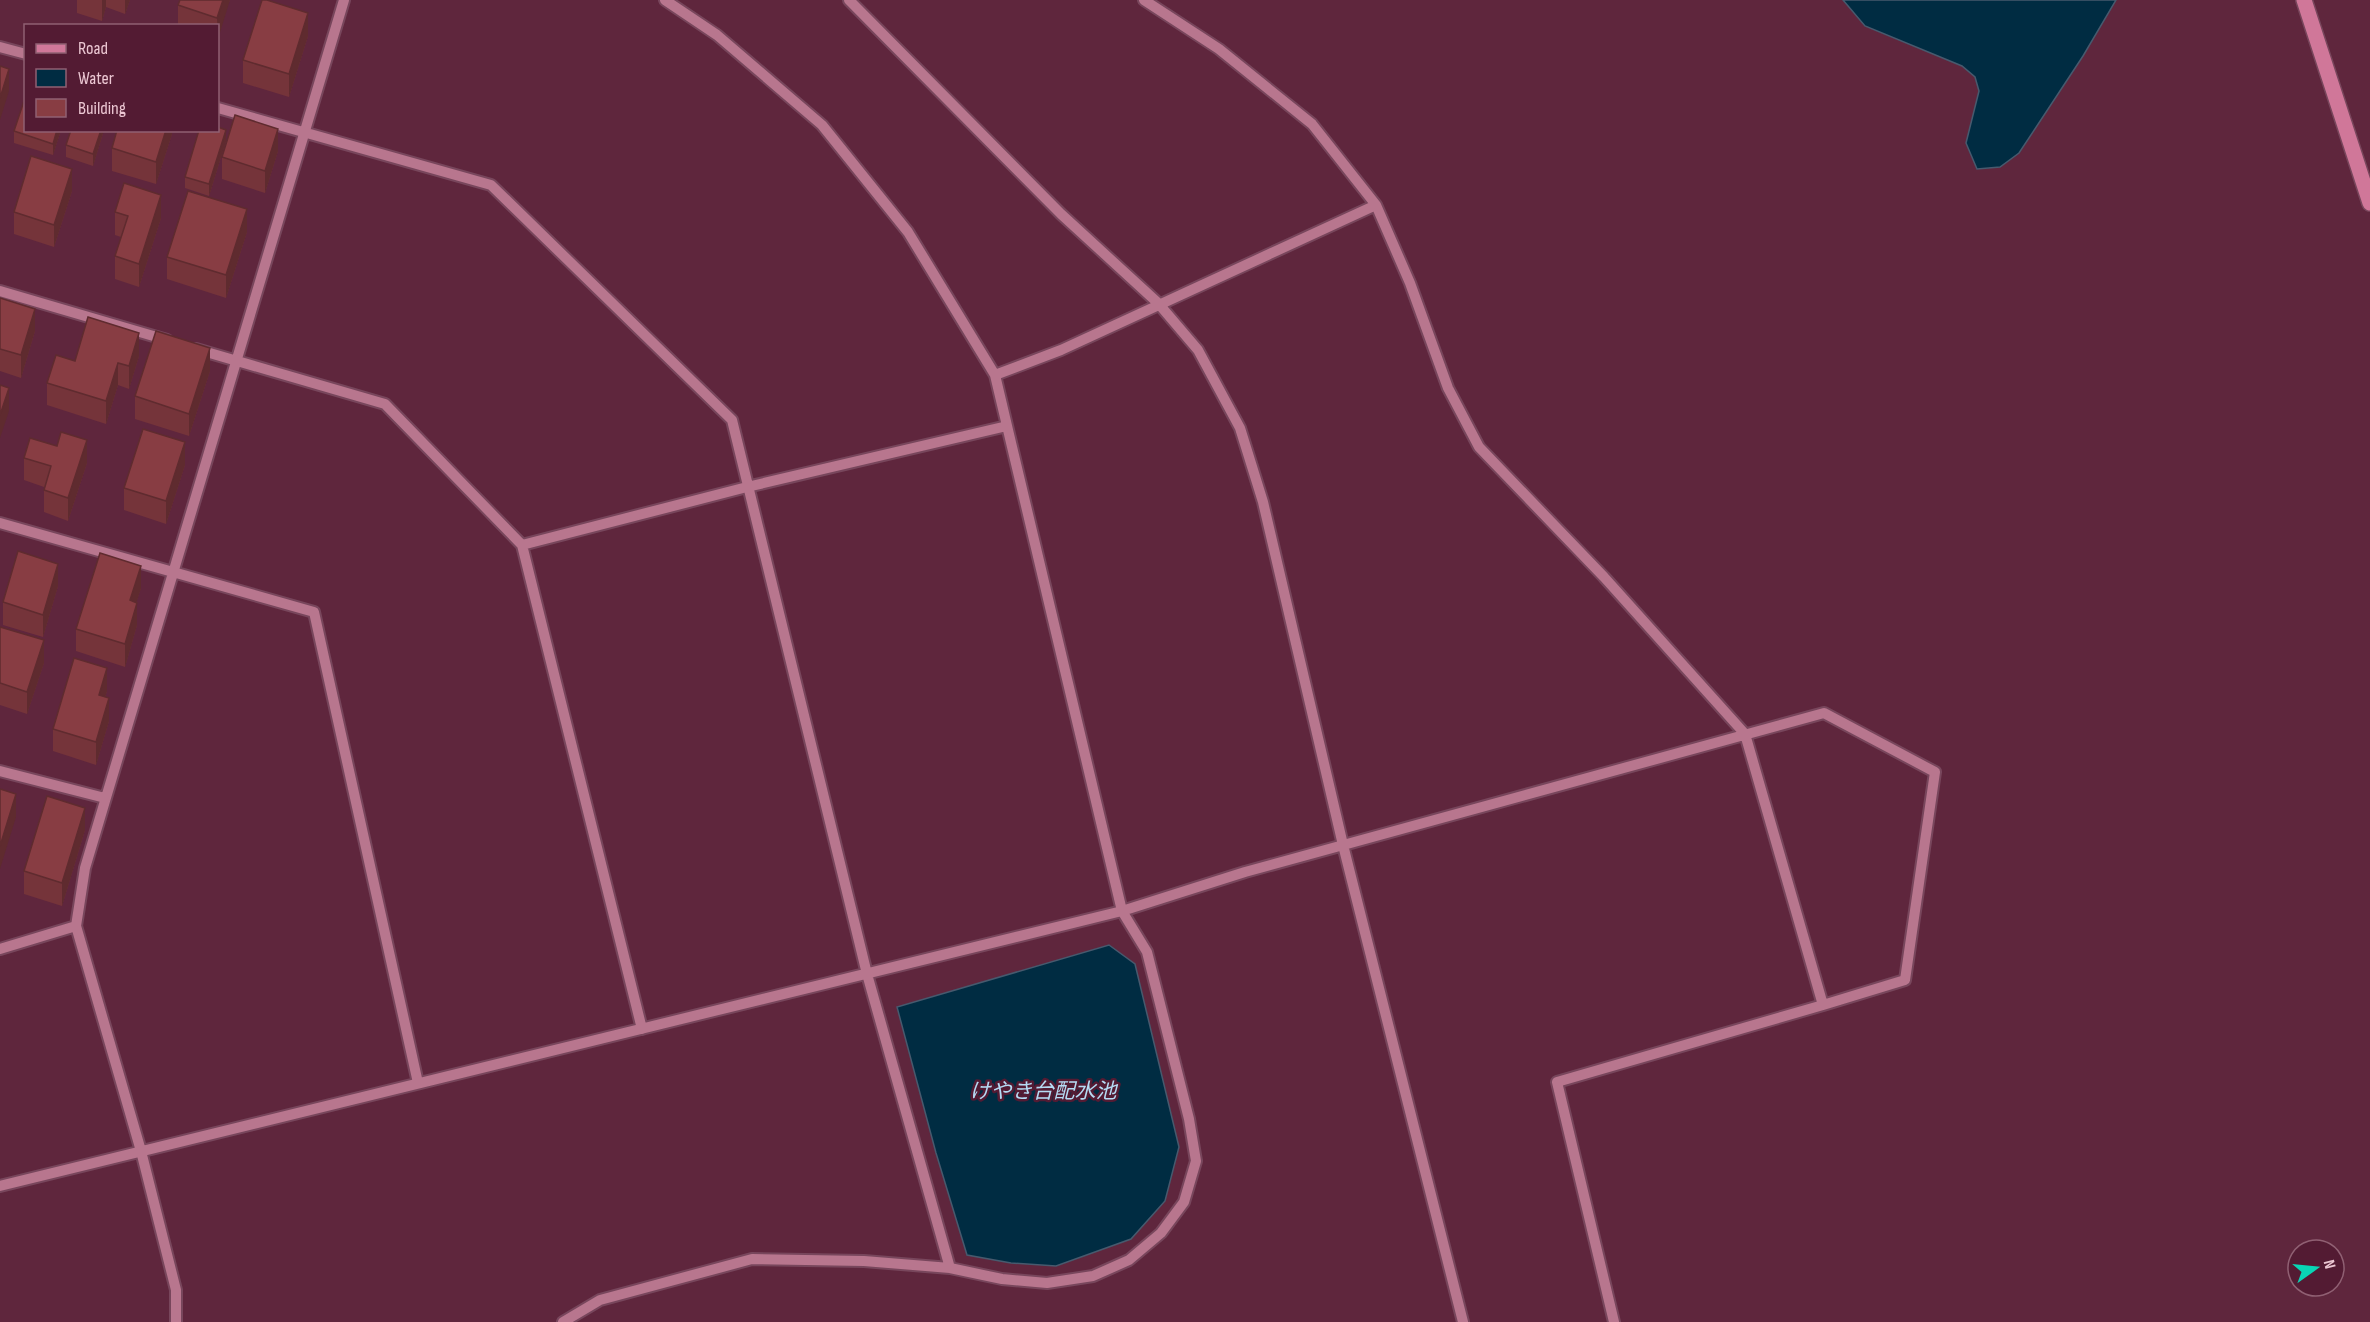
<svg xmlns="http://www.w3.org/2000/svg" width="2370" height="1322" font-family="'Sofia Sans Condensed','Noto Sans JP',sans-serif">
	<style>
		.water { fill: #002c42; stroke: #475a6e; stroke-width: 1.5 }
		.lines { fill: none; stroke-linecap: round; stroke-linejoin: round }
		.minor-casing { stroke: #78465c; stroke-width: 14 }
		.major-casing { stroke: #78465c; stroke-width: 18 }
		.minor { stroke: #b8768e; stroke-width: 10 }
		.major { stroke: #d07799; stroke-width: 15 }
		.wall { fill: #75343a }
		.shaded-wall { fill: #5f2b2f }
		.building { fill: #883d43; stroke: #5f2b2f; stroke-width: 1.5 }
		.labels { text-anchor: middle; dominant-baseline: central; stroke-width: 5; stroke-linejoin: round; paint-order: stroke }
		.water-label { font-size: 21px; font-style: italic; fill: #b5dbf4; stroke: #531b33 }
	</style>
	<rect width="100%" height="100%" fill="#5f263d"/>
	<!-- water -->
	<path class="water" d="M1843 0H2116L2083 56 2019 153 2000 167 1977 169 1966 143 1979 91 1975 77 1962 66 1865 26Z
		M1109 945 1135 964 1179 1147 1165 1201 1131 1239 1056 1266 1011 1263 967 1255 936 1153 897 1007Z"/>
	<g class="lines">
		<!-- minor casing -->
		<g class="minor-casing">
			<path id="minor" d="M849 0 1061 214 1158 303 1198 350 1240 428 1263 502 1343 845 1463 1322
				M1144 0 1219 49 1312 124 1376 205 1410 283 1448 388 1479 447 1604 577 1745 734 1823 1005 1557 1082 1614 1322
				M0 47 26 54
				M218 108 491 185 732 420 867 974 950 1268
				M0 291 167 340
				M196 349 385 404 522 545 642 1029
				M995 375 1061 350 1376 205
				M0 523 314 612 418 1083
				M522 545 747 487 1007 426
				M0 771 105 798
				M0 949 76 926
				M0 1186 1122 911 995 375 908 232 822 125 717 35 665 0
				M176 1322V1290L141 1151 76 926 85 868 344 0
				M563 1322 600 1300 752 1259 864 1261 950 1268 1002 1279 1047 1283 1093 1276 1129 1260 1161 1233 1184 1202 1196 1161 1189 1119 1147 952 1122 911 1245 872 1824 713 1935 772 1905 980 1823 1005"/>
		</g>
		<!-- major casing -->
		<g class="major-casing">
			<path id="major" d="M2304 0 2370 203"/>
		</g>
		<!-- minor -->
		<use href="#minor" class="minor"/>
		<!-- major -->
		<use href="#major" class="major"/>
	</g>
	<!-- wall -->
	<path class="wall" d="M77 0H130L125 14 106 7 102 21 77 13Z
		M230 0 218 26H178V5Z
		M308 36 289 97 243 83V60Z
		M61 130 53 155 14 143V131Z
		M71 130H104L93 166 66 157V145Z
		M172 130V134L156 184 112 171V148Z
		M226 141 209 196 185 188V177Z
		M278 151 265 193 222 179V157Z
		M72 191 54 247 14 234V212Z
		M115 212 161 218 139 287 115 279V256L121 237 115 235Z
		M247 232 226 298 167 279V257Z
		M0 298 35 331 21 378 0 371Z
		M139 356 129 389 118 385 106 424 47 405V383L75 361Z
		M210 371 189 436 135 419V396Z
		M24 458 87 463 68 521 44 512V487L24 480Z
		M185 465 166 524 124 510V488Z
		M58 586 43 637 3 625V602Z
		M141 588 136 603 137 625 125 667 76 651V629Z
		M0 627 44 663 27 714 0 705Z
		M107 691 105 697 109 721 96 765 53 751V729Z
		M85 830 62 906 24 894V871Z"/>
	<!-- shaded-wall -->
	<path class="shaded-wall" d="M102 0H106V7L102 21Z
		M125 0H130L125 14Z
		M223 0H230L218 39 217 18Z
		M308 13V36L289 97V74Z
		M9 69V91L0 120V98Z
		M278 129V151L265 193V171Z
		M57 130H61L53 155V144Z
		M101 130H104L93 166V154Z
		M166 130H172V134L156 184V162Z
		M226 130V141L209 196V184Z
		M72 169V191L54 247V225Z
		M161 195V218L139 287V264Z
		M247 209V232L226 298V275Z
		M35 309V331L21 378V355Z
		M139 333V356L129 389V366Z
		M210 348V371L189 436V414Z
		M118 363V385L106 424V401Z
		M9 388V411L0 438V415Z
		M87 440V463L68 521V498Z
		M185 442V465L166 524V501Z
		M58 564V586L43 637V615Z
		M141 566V588L130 623V600Z
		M137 603V625L125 667V644Z
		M44 640V663L27 714V692Z
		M107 668V691L99 717V695Z
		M109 698V721L96 765V742Z
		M16 794V817L0 869V846Z
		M85 808V830L62 906V883Z"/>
	<!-- building -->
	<path class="building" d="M180 0H223L217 18 178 5Z
		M262 0H267L308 13 289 74 243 60Z
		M0 66 9 69 0 98Z
		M26 95V130H57L53 144 14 131Z
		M235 115 278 129 265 171 222 157Z
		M218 127 226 130 209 184 185 177 199 130H218Z
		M71 130H101L93 154 66 145Z
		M117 130H166L156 162 112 148Z
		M31 156 72 169 54 225 14 212Z
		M124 183 161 195 139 264 115 256 128 216 115 212Z
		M188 191 247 209 226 275 167 257Z
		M0 298 35 309 21 355 0 349Z
		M88 317 139 333 129 366 118 363 106 401 47 383 56 355 75 361Z
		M156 331 210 348 189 414 135 396Z
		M0 385 9 388 0 415Z
		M143 429 185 442 166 501 124 488Z
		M61 432 87 440 68 498 44 490 51 466 24 458 30 438 57 446Z
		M18 551 58 564 43 615 3 602Z
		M100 553 141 566 130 600 137 603 125 644 76 629Z
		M0 627 44 640 27 692 0 683Z
		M74 658 107 668 99 695 109 698 96 742 53 729Z
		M0 789 16 794 0 846Z
		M47 796 85 808 62 883 24 871Z"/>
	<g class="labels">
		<!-- water labels -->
		<g class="water-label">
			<text x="1043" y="1091">けやき台配水池</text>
		</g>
	</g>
	<!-- legend -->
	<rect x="24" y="24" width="195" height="108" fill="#531b33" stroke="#906073" stroke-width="1.5"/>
	<rect x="36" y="44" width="30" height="9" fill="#d07799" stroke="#906073" stroke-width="1.5"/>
	<text x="78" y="54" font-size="18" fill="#ecc7d3">Road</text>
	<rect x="36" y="69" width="30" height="18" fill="#002c42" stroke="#906073" stroke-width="1.5"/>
	<text x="78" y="84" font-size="18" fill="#ecc7d3">Water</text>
	<rect x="36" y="99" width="30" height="18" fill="#883d43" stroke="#906073" stroke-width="1.5"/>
	<text x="78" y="114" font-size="18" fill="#ecc7d3">Building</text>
	<!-- north arrow -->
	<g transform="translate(2316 1268) rotate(75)"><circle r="28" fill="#531b33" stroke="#906073" stroke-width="1.5"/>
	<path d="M0-4.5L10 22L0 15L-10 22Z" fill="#09d5b5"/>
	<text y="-9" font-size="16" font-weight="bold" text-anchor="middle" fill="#ecc7d3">N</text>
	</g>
</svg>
